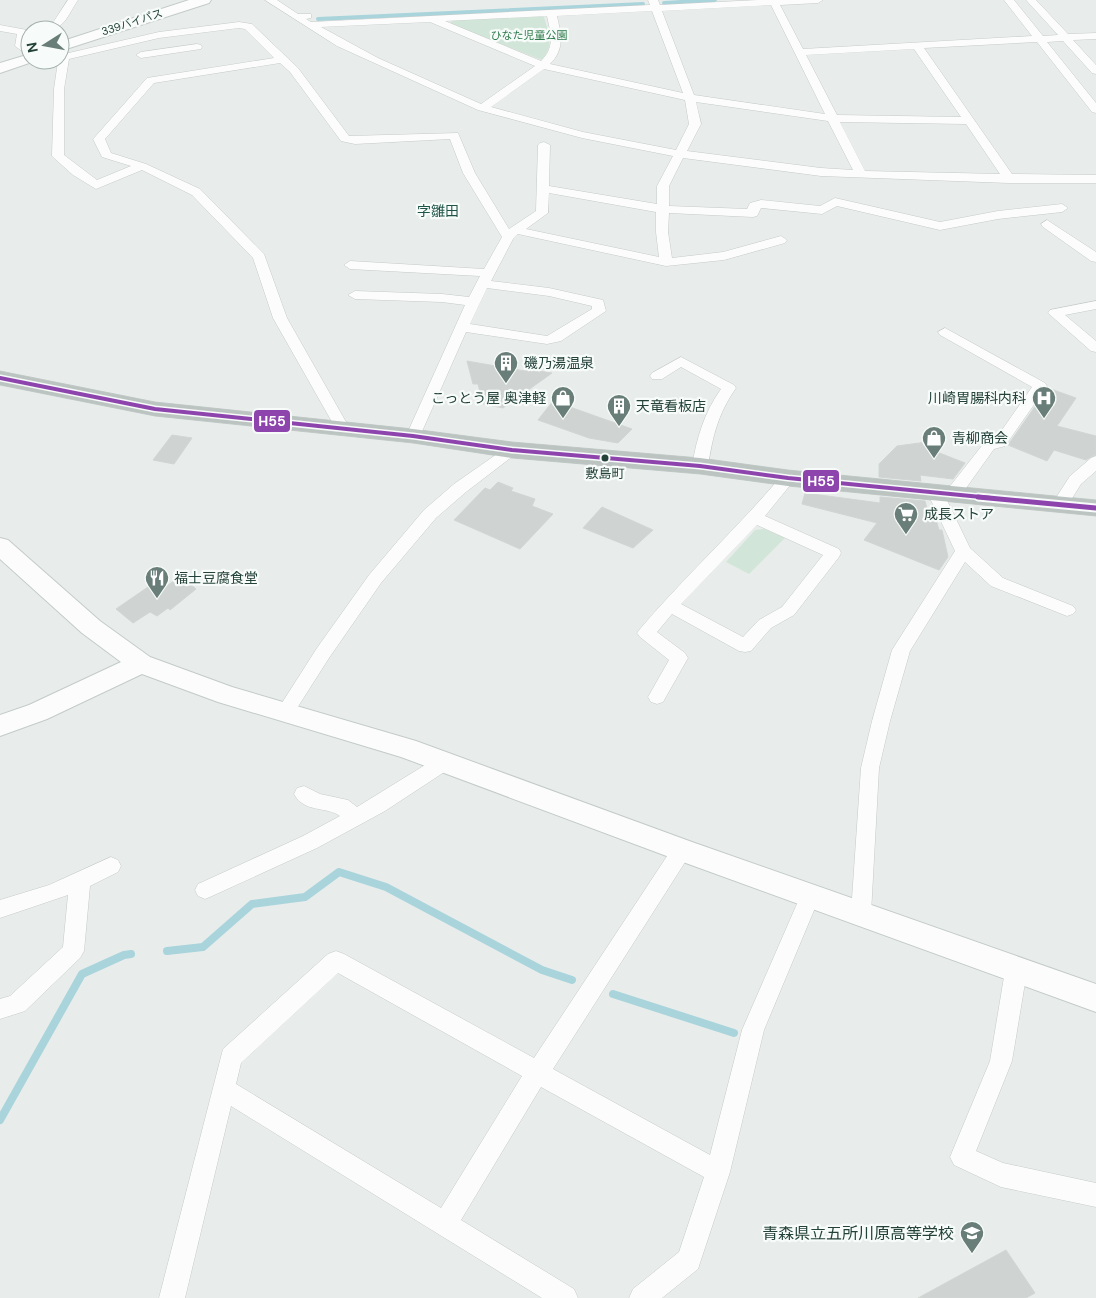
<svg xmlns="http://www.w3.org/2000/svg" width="1096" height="1298" font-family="'DM Sans','Noto Sans JP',sans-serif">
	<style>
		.green { fill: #d1e6d8 }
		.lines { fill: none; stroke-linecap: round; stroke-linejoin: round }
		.stream-far1 { stroke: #a9d4db; stroke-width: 4 }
		.stream { stroke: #a9d4db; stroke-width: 8 }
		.building { fill: #cfd4d2; stroke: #d1d6d4 }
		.street-casing { stroke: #c5cac8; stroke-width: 1 }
		.secondary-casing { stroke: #c3cbc8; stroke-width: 2 }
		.highway-casing { stroke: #c3ccc9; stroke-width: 1 }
		.street { fill: #fcfcfc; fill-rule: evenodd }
		.secondary { fill: #fcfcfc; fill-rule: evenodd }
		.highway { fill: #bcc4c2; fill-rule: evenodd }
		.bus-1-far1-casing { stroke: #f7fbf9; stroke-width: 7 }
		.bus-1-casing { stroke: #f7fbf9; stroke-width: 9 }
		.bus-1-far1 { stroke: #8e44ad; stroke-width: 4 }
		.bus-1 { stroke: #8e44ad; stroke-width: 5 }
		.bus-dot { fill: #24423a; stroke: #f7fbf9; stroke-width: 2 }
		.labels { text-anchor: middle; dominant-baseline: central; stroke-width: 4.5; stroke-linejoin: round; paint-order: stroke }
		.far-street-label { font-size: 11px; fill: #24423a; stroke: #f7fbf9 }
		.far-park-label { font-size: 11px; fill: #2d7a4b; stroke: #f7fbf9 }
		.bus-label { font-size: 13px; fill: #24423a; stroke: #f7fbf9 }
		.far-quarter-label { font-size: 14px; fill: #1f5548; stroke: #f7fbf9 }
		.poi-label { font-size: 14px; fill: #24423a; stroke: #f7fbf9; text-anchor: start }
		.near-poi-label { font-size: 16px; fill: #24423a; stroke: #f7fbf9; text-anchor: end }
		.line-badge { stroke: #f7fbf9; stroke-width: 2 }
		.badge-label { font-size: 14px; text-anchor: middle; font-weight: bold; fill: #fff }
	</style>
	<rect width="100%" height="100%" fill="#e8edeb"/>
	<!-- green -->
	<path class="green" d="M541 16 544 17C549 34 554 45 542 60L449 24 453 20Z
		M764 529 785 538 749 574 726 562 755 530Z"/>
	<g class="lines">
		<!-- stream-far1 -->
		<path class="stream-far1" d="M664 3 715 0
			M318 19 643 4"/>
		<!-- stream -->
		<path class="stream" d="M167 951 203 947 252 904 305 897 339 872 386 887 542 970 572 980
			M613 994 734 1033
			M0 1120 82 974 124 955 131 954"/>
	</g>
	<!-- building -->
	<path class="building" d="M467 361 525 371 527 369 552 373 503 408 483 404 478 384H473Z
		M1048 388 1076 398 1057 426 1096 436V454L1086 460 1054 450 1047 461 1008 445Z
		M553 401 632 429 618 443 589 438 538 420Z
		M172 435 192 438 174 464 153 460Z
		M927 442 932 450 965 463 953 479 920 475 921 481 879 477V464L897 446Z
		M498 482 513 488 511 491 535 499 532 506 553 514 520 549 454 520 485 488 490 490Z
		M805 493 880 503V497L925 501 930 520H936L939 530H942L948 557 939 570 864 540 877 523 802 504Z
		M602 507 653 530 633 548 583 528Z
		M181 576 196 589 170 610 168 608 157 616 150 612 133 623 116 609 148 587 158 592Z
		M1006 1250 1035 1293 1026 1298H918Z"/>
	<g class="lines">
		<!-- street casing -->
		<g class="street-casing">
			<path id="street" d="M68 0H78C67 16 65 30 44 30L54 21Z
				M265 0H277L298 14H311V18L306 19 311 22 650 5 648 0H658L660 5 758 0H823L818 3 780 5 803 49 1032 36 1004 0H1014L1043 36 1058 35 1026 0H1036L1068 34 1096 33V39L1073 40 1096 65V74L1092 73 1063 41 1047 42 1096 103V113L1092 112 1037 42 924 48 1012 174 1096 175V183H1009L821 176 683 158 669 186V206L747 209 750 203 761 200 820 206 835 198 940 222 998 211 1062 204 1068 208 1062 212 998 219 940 230 837 206 822 214 761 208 757 216 753 217 669 213 668 232 672 258 723 252 781 236 787 240 785 243 724 260 666 266 518 234 513 239 491 281 549 288 603 300 606 311 561 341 547 344 466 332 420 436 418 439H408L406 436 465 305 442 302 355 299 348 295 355 291 442 294 469 297 480 276 350 269 344 265 350 261 484 269 502 237 463 173 450 139 355 144 341 141 290 72 280 63 154 83 105 139 111 153 146 164 200 189 264 254 287 318 350 429 348 432H338L336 429 273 318 253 258 192 195 142 170 96 189 73 175 54 158 52 156 54 89 58 61 56 60H60V55L159 32 239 22 252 24 298 68 349 136 458 133 475 173 509 229 536 211 538 145 540 143 544 142 550 145 549 186 657 204V186L673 156 582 138 478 110 337 46ZM771 5 825 114 694 95 662 11ZM652 11 683 93 550 64C565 49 561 35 557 16ZM547 16C551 34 555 48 541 61L445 21ZM430 22 535 66 481 104 378 58 321 27ZM239 28 245 29 274 58 147 78 95 137 93 139 102 157 131 166 97 180 64 155V89L69 59 159 38ZM914 49 961 117 837 115 806 55ZM544 69 685 100 689 124 676 150 583 132 491 107ZM696 102 828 121 853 170 821 168 687 151 701 124ZM840 122 966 124 1000 174 865 171ZM549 193 656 212V232L659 257 526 229 548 213ZM487 288 549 296 592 306V309L547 336 470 324Z
				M0 25 27 30 28 32 25 45 30 49V57L15 46 17 34 0 31Z
				M197 44 201 45 202 47 201 49 141 58 136 55 141 52Z
				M1047 220 1096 252V262L1091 261 1043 227 1041 224Z
				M1096 301V309L1065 315 1096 341V352L1091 351 1048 313 1050 310Z
				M945 328 1045 383 1047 386 1005 446 994 449 959 498 953 499 947 498 945 494 947 490 984 443 995 440 1032 387 940 335 938 332Z
				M681 357 734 385 736 388C718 414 713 435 708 466L705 470H695L692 466C697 437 704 413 721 389L681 367 662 379H652L650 376 652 373Z
				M512 445 517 447 520 450 517 453 466 492 436 518 381 583 329 658 292 716 286 718 280 716 277 711 280 706 317 648 369 575 424 510 454 484 507 447Z
				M1096 456V471L1081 484 1066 508 1060 509 1054 508 1052 504 1070 476 1091 458Z
				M788 473 793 474 796 478 765 516 839 549 841 553 839 557 794 615 771 628 751 651 745 652 739 651 672 614 657 632 685 653 688 658 663 702 657 704 651 702 648 697 669 660 640 637 637 633 640 629C686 575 738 528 783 474ZM757 525 823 555 782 607 759 620 743 637 681 604Z
				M935 487 941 488 943 492 970 548 1003 578 1073 606 1076 610 1073 614 1067 616 991 586 965 562 910 651 890 721 879 768 871 913 868 919 861 922 854 919 851 913 861 768 872 721 892 650 955 551 927 492 929 488Z
				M445 754 452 757 454 762 452 767 385 811 317 848 212 896 205 899 198 896 195 890 198 884 303 836 340 816C326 806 304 813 294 794L297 788 304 786 320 794 348 800 357 807 438 757Z
				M682 842 689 844 692 850 689 856 553 1069 710 1155 742 1030 803 890 810 887 817 890 820 896 764 1030 730 1172 698 1269 662 1298H629L633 1289 679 1252 704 1177 541 1087 461 1220 574 1289 578 1298H542L231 1106 185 1298H159L223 1049 328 954 336 951 344 954 534 1058 675 844ZM338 973 522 1076 441 1208 236 1084 241 1063Z
				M111 857 118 860 121 866 118 872 90 886 84 951 80 958 25 1011 0 1019V999L10 996 63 947 68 895 0 918V900L49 885Z
				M1016 961 1024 964 1027 971 1012 1061 976 1151 1003 1163 1096 1183V1207L1001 1187 954 1165 950 1157 990 1061 1005 971 1008 964Z"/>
		</g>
		<!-- secondary casing -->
		<g class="secondary-casing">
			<path id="secondary" d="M189 0H211L209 3 60 51V42Z
				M30 54V60L35 61 0 73V63Z
				M0 538 8 540 100 621 150 657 232 687 416 741 692 842 1096 984V1012L672 858 401 757 218 702 142 674 47 719 0 736V715L29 705 121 662 82 633 0 559Z"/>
		</g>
		<!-- highway casing -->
		<g class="highway-casing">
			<path id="highway" d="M0 371 155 402 413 429 512 442 700 458 788 470 1096 500V516L788 486 700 474 512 458 413 443 155 416 0 385Z"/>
		</g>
		<!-- street -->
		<use href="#street" class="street"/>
		<!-- secondary -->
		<use href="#secondary" class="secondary"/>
		<!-- highway -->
		<use href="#highway" class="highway"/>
		<!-- bus-1-far1 casing -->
		<g class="bus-1-far1-casing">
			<path id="bus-1-far1" d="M0 378 155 409 413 436 512 450 700 466 788 478 991 498"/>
		</g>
		<!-- bus-1 casing -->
		<g class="bus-1-casing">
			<path id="bus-1" d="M978 497 1096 508"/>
		</g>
		<!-- bus-1-far1 -->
		<use href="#bus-1-far1" class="bus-1-far1"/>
		<!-- bus-1 -->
		<use href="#bus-1" class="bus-1"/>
	</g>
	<!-- icons -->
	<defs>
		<g id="building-pin" transform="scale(1.25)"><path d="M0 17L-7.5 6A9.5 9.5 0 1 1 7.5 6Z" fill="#697e78" stroke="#f7fbf9"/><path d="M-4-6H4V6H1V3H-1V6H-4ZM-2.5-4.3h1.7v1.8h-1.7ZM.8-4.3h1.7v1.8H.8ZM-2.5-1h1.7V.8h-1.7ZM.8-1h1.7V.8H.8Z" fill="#fff"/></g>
		<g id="shop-pin" transform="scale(1.25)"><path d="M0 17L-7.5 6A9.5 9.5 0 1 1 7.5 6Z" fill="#697e78" stroke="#f7fbf9"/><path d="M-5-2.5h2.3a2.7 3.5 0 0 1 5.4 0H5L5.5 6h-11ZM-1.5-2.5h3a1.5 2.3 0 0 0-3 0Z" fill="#fff"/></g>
		<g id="hospital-pin" transform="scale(1.25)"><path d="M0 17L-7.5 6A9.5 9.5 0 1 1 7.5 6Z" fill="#697e78" stroke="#f7fbf9"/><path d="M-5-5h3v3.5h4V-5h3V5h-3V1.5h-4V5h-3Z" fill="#fff"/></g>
		<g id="supermarket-pin" transform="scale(1.25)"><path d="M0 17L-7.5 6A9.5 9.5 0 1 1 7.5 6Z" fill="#697e78" stroke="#f7fbf9"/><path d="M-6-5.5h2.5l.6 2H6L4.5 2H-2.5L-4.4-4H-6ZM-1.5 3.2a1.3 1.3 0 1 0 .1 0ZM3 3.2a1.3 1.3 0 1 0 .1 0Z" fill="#fff"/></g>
		<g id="restaurant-pin" transform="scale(1.25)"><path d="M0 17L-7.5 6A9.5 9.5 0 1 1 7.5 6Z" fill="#697e78" stroke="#f7fbf9"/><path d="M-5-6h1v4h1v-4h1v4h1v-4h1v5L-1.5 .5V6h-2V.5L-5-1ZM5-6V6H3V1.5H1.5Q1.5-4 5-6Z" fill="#fff"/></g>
		<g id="school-pin" transform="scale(1.25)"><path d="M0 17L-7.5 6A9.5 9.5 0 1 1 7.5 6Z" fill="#697e78" stroke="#f7fbf9"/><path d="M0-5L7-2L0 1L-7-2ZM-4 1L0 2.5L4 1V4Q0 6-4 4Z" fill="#fff"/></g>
	</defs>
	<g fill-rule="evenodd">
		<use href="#building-pin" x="506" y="363"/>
		<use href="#shop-pin" x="563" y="398"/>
		<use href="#hospital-pin" x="1044" y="398"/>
		<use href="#building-pin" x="619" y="406"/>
		<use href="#shop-pin" x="934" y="438"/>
		<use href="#supermarket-pin" x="906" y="514"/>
		<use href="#restaurant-pin" x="157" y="578"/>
		<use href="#school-pin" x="972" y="1233"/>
	</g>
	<!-- markers -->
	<circle class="bus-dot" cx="605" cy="458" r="4.5"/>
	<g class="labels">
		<!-- far-street labels -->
		<g class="far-street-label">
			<text transform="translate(132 22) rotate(-18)">339バイパス</text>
		</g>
		<!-- far-park labels -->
		<g class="far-park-label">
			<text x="529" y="35">ひなた児童公園</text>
		</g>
		<!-- bus labels -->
		<g class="bus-label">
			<text x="605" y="473">敷島町</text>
		</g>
		<!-- far-quarter labels -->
		<g class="far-quarter-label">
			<text x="438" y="211">字雛田</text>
		</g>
		<!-- poi labels -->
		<g class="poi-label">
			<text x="524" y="363">磯乃湯温泉</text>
			<text x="546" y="398" text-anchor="end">こっとう屋 奥津軽</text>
			<text x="1026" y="398" text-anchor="end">川崎胃腸科内科</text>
			<text x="636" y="406">天竜看板店</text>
			<text x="952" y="438">青柳商会</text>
			<text x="924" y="514">成長ストア</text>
			<text x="174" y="578">福士豆腐食堂</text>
		</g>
		<!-- near-poi labels -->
		<g class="near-poi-label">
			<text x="954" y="1233">青森県立五所川原高等学校</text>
		</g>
	</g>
	<g class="line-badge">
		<rect x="253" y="409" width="38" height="24" rx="5" fill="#8e44ad"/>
		<rect x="802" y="469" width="38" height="24" rx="5" fill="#8e44ad"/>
	</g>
	<g class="badge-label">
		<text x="272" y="426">H55</text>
		<text x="821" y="486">H55</text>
	</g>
	<!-- north arrow -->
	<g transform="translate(45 45) rotate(259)"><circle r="24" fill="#f7fbf9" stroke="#a3b1ad"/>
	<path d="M0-4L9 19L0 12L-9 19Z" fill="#697e78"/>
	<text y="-8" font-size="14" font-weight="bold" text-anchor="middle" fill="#24423a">N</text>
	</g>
</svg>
